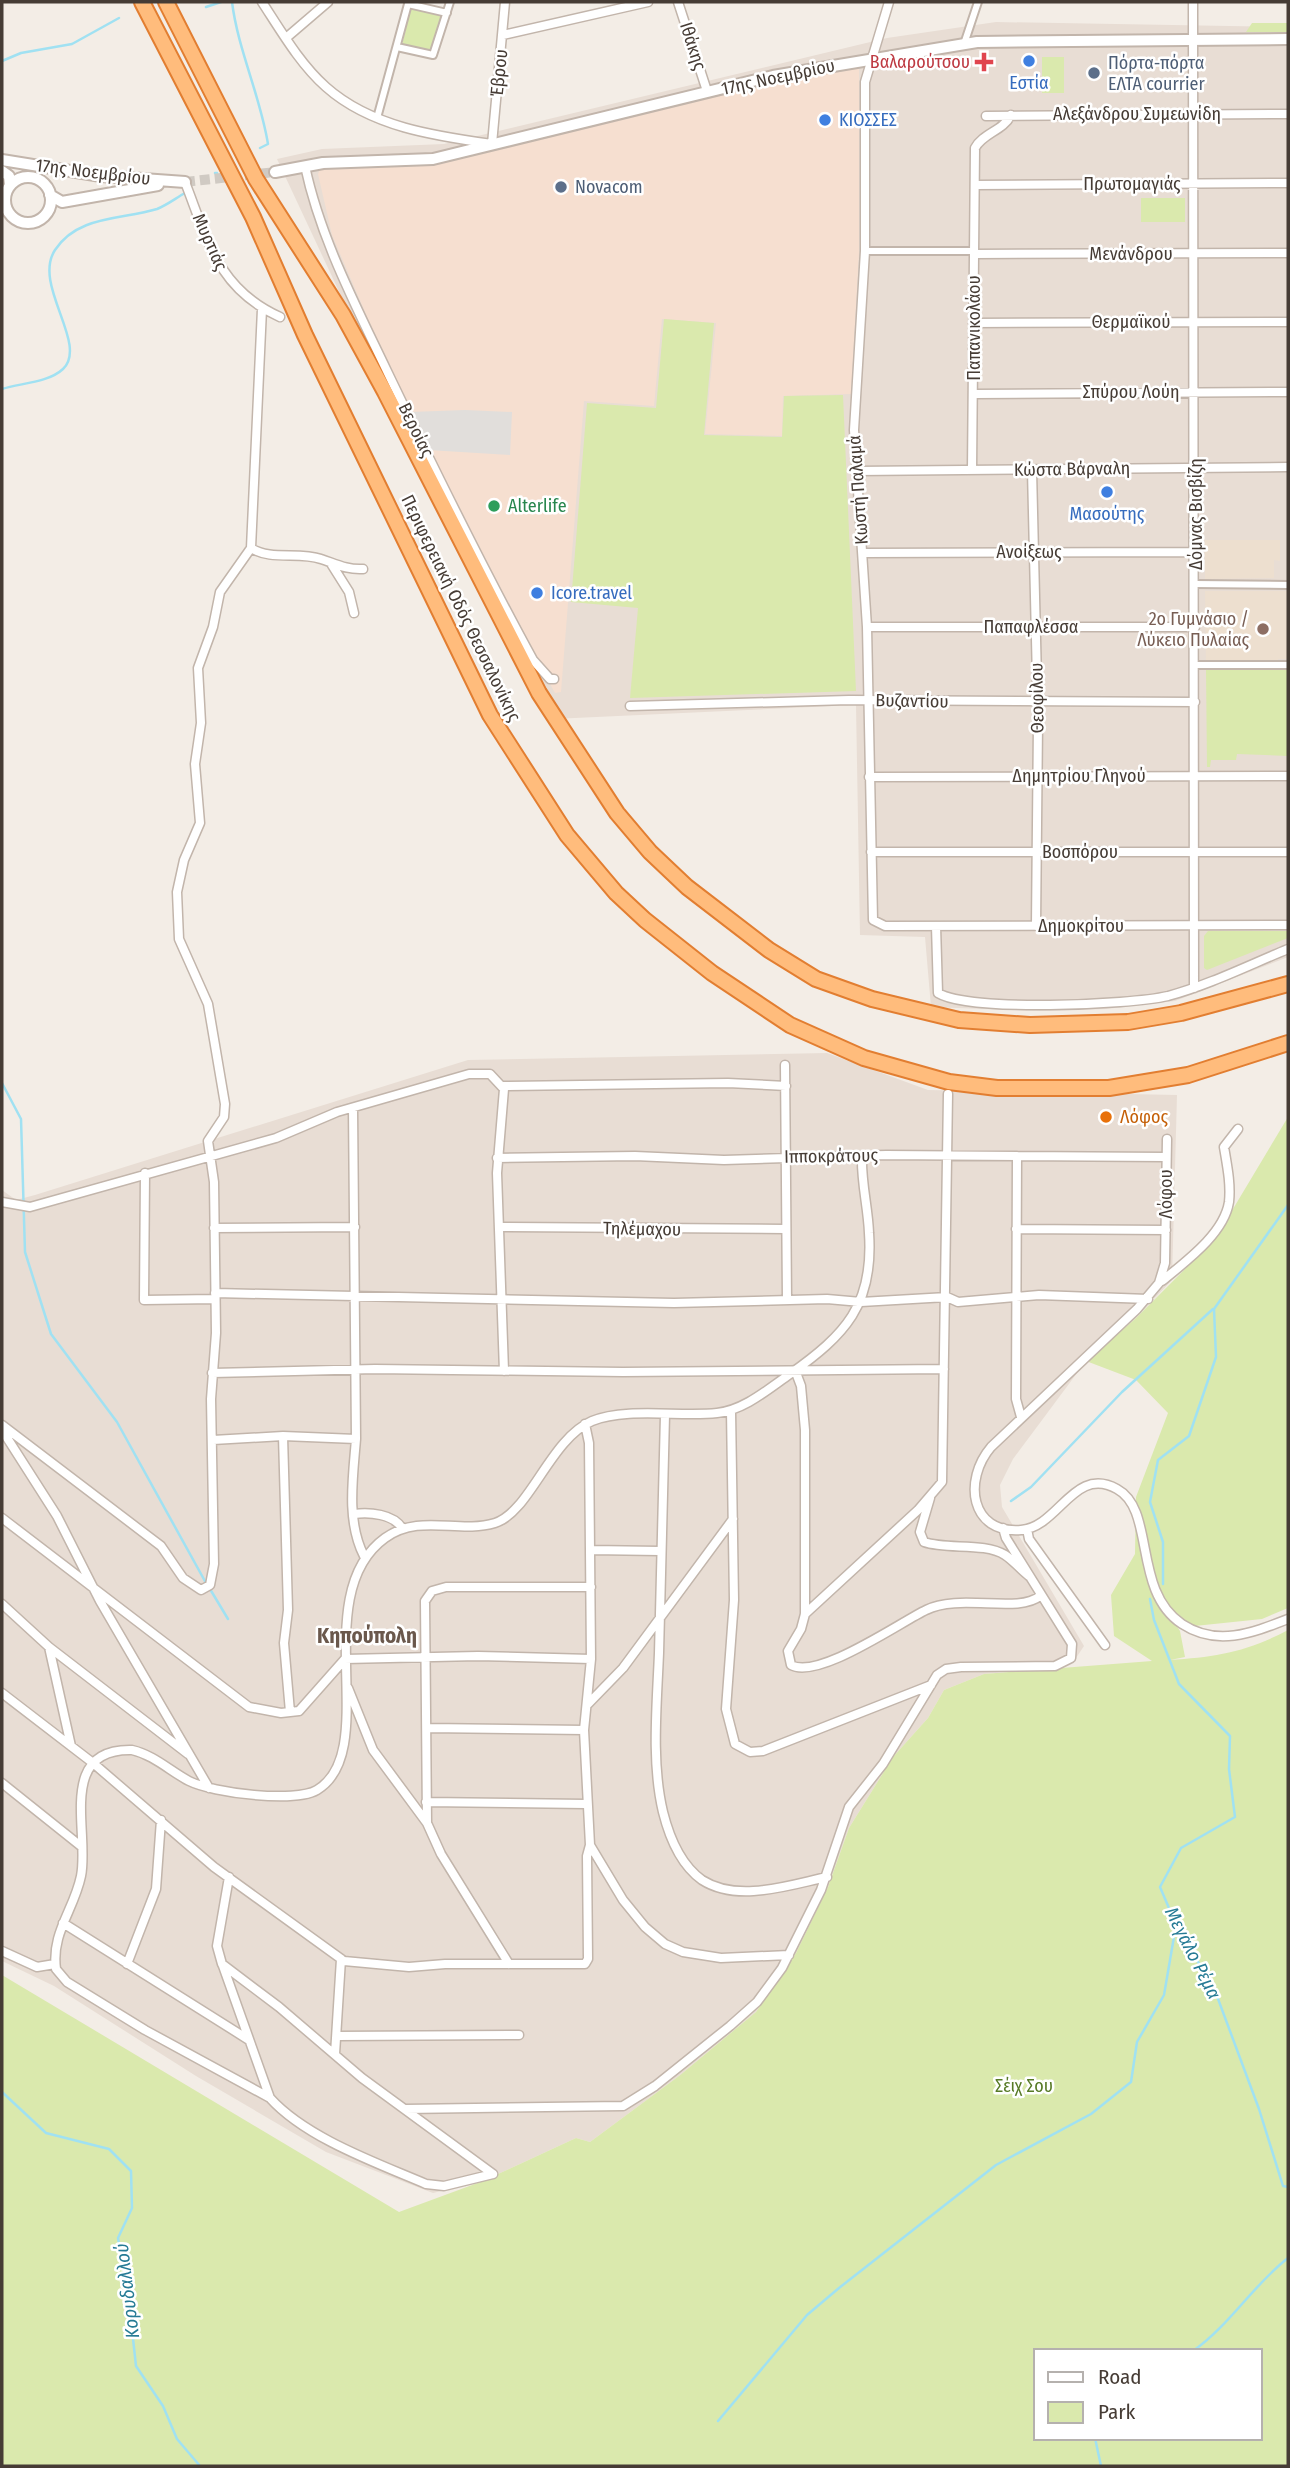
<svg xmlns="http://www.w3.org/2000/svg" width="1290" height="2468" font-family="'Fira Sans Condensed',sans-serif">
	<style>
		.residential { fill: #e8ddd4 }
		.commercial { fill: #f6dfd0 }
		.education { fill: #eddfcf }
		.green { fill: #dae9ad; fill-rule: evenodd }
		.parking { fill: #e1dedb }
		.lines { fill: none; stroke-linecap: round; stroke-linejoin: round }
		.stream { stroke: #a0e1f2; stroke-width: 2.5 }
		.tertiary-tunnel { stroke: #d0cac3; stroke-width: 10; stroke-dasharray: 10 5; stroke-linecap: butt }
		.pedestrian-casing { stroke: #c2b5ab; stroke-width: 10 }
		.minor-casing { stroke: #c2b5ab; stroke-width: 11 }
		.tertiary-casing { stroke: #c2b5ab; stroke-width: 14 }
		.trunk-casing { stroke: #e27e31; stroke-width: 18 }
		.pedestrian { stroke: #fff; stroke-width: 6 }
		.minor { stroke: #fff; stroke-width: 8 }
		.tertiary { stroke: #fff; stroke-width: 10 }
		.trunk { stroke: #ffbc7c; stroke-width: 14 }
		.shop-dot { fill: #3f7fe0; stroke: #fff; stroke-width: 2.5 }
		.health-dot { fill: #e0444e; stroke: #fff; stroke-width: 2.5 }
		.service-dot { fill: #5c6f8a; stroke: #fff; stroke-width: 2.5 }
		.leisure-dot { fill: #2e9e5b; stroke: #fff; stroke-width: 2.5 }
		.education-dot { fill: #8d6e63; stroke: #fff; stroke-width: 2.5 }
		.food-dot { fill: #e8710a; stroke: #fff; stroke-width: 2.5 }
		.labels { text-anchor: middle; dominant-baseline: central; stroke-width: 5; stroke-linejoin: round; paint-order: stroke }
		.street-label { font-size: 18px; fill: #463c35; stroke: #fff }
		.health-label { font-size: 18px; fill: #be3a42; stroke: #fff; text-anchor: end }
		.service-label { font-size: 18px; fill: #4e5e75; stroke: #fff; text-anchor: start }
		.shop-label { font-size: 18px; fill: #366cbe; stroke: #fff }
		.leisure-label { font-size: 18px; fill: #27864d; stroke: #fff; text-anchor: start }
		.education-label { font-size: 18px; fill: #785e54; stroke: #fff; text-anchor: end }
		.food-label { font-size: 18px; fill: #c56008; stroke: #fff; text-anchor: start }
		.park-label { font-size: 18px; fill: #577a26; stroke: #fff }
		.water-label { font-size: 19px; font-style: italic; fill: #267b95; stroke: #fff }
		.quarter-label { font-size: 21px; font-weight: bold; fill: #6a584c; stroke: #fff }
	</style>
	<rect width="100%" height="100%" fill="#f3ede6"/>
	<!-- residential -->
	<path class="residential" d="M996 22 1288 27V957L1175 1001 1106 1009 1040 1011 931 1007 925 937 860 935 856 705 553 719 395 411 277 159 322 149 444 144 887 38Z
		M827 1053 928 1090 1177 1095 1172 1280 1135 1319 1086 1361 1013 1459 1000 1485 1002 1507 1084 1646 1076 1658 1064 1667 984 1674 944 1690 928 1718 893 1757 849 1828 828 1887 796 1953 756 2012 679 2076 590 2142 576 2138 483 2181 433 2193 326 2152 196 2076 54 1986 2 1961V1190L16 1200 35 1195 468 1060Z"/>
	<!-- commercial -->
	<path class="commercial" d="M859 64V253L851 394 783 396 782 436 705 434 716 323 662 319 654 406 584 401 561 692 555 693 458 514 389 368 332 235 318 174 320 169 333 166 401 165 732 89 737 93Z"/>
	<!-- education -->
	<path class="education" d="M1205 540H1280V561L1274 560V578L1205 579Z
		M1205 591H1288V659H1278V664L1206 665Z"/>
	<!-- green -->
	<path class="green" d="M411 8 442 16 432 53 402 45Z
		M1252 23H1288V32H1246Z
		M1042 57H1064V93H1042Z
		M1141 198H1185V222H1141Z
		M664 319 714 323 704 435 782 437 784 396 843 395 856 691 630 698 638 608 571 602 587 403 656 408Z
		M1206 669H1288V756L1237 754 1236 760H1211L1210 767H1207Z
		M1208 931H1288V938L1207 970 1204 968V936Z
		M1288 1117V1608L1262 1619 1185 1627 1165 1609 1180 1631 1185 1657 1170 1660C1215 1657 1247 1652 1288 1630V2466H2V1975L399 2212 483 2181 576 2138 590 2142 679 2076 756 2012 796 1953 828 1887 849 1828 893 1757 928 1718 944 1690 984 1674 1152 1661 1114 1636 1111 1595 1135 1554 1136 1497 1168 1413 1136 1380 1086 1361 1135 1319 1215 1239ZM1036 2351H1260V2438H1036Z"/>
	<!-- parking -->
	<path class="parking" d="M465 410 512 412 510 455 428 450 410 412Z"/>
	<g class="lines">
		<!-- stream -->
		<path class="stream" d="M232 2C238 50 260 95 268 144L260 148
			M206 7 221 2
			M2 61 21 53 72 44 119 18
			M215 173H217
			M2 389C20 383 48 383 63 369 89 344 32 285 55 250 78 215 122 220 157 209 167 205 176 198 185 193
			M2 1083 21 1119 25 1252 51 1334 117 1422 206 1583
			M1011 1501 1031 1487 1122 1392 1213 1309
			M1163 1584V1542L1150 1502 1158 1460 1189 1436 1216 1357 1214 1309 1288 1205
			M210 1589 228 1619
			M1150 1599 1154 1620 1179 1684 1230 1736 1229 1769 1235 1817 1181 1848 1160 1887 1183 1941 1211 1980 1259 2109 1283 2186 1288 2187
			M2 2092 46 2133 109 2149 131 2171 132 2208 118 2238 128 2293 136 2366 163 2406 177 2439 200 2466
			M1193 2351C1230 2325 1253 2285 1288 2258
			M718 2421 807 2315 839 2288 996 2165 1091 2114 1131 2082 1137 2042 1164 1995 1176 1925
			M1095 2438 1101 2466"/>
		<!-- tertiary-tunnel -->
		<path class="tertiary-tunnel" d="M185 182 275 172"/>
		<!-- pedestrian casing -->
		<g class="pedestrian-casing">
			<path id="pedestrian" d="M964 44 978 2
				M397 47 433 55 450 2
				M377 118 408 4 447 13
				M865 251H974
				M1195 584 1288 585
				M1195 665H1288"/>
		</g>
		<!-- minor casing -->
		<g class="minor-casing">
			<path id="minor" d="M262 2C281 31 300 64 326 87 371 127 435 136 492 144L505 2
				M678 2 707 91
				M889 2 865 82V251L854 430 867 627 873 920 885 926 1288 925
				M1193 2 1194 988
				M503 35 648 2
				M286 38 328 2
				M986 116 1288 114
				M305 166C320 237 355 304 386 369 433 467 481 565 533 660L550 679H554
				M185 182C208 241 218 289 280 317
				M975 185 1288 183
				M974 254 1288 253
				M973 323 1288 322
				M974 394 1288 392
				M972 470 975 148C983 133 1003 131 1011 115
				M1032 470 1038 723 1036 926
				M856 471 1288 467
				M251 548C271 561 299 551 321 559 336 564 347 570 363 569
				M863 553 1195 552
				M332 565 349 592 354 613
				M867 627H1195
				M630 706 849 700 1195 702
				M869 777 1288 776
				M871 852H1288
				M936 926 938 993C969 1012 1129 1005 1168 996 1209 985 1249 965 1288 949
				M785 1065 787 1300
				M503 1086 728 1083 786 1086
				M353 1108 356 1439C353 1477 346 1521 364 1556
				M1167 1139 1165 1263 1159 1283 1137 1309 991 1447C963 1480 970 1534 1021 1530 1059 1527 1074 1465 1117 1489 1156 1510 1132 1591 1182 1624 1217 1647 1252 1633 1288 1619
				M1017 1156 1016 1399 1021 1417
				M497 1158 635 1156 724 1160 886 1155 1166 1157
				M145 1173 144 1300 215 1299
				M2 1202 30 1207 276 1138 337 1112 469 1074H490L504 1089 497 1173 504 1371
				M499 1227 785 1229
				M214 1228 355 1227
				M1016 1229 1166 1230
				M1162 1281C1185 1262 1224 1234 1229 1202 1231 1184 1227 1165 1224 1147L1238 1129
				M215 1293 674 1303 827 1299 861 1302 947 1297 958 1302 1039 1295 1148 1299
				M795 1370 801 1386 805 1430V1614L801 1629 788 1651 791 1665C818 1680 899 1623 926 1610 959 1593 1018 1614 1040 1596
				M212 1373 375 1369 623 1372 944 1369
				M731 1411 734 1600 726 1709 735 1744 750 1752 763 1751 931 1685
				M665 1415C663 1494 661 1574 659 1653 657 1704 651 1762 663 1812 669 1836 681 1865 702 1880 738 1903 789 1885 827 1877
				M585 1424 589 1443 591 1659 584 1730 590 1845 623 1900 645 1927 665 1944 683 1952 721 1958 789 1955
				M2 1425 161 1546 183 1578 201 1590 210 1585 214 1564 211 1399 216 1333 214 1182 208 1141 224 1117 225 1104 208 1004 179 939 177 892 184 860 200 823 195 764 201 723 198 668 213 627 220 592 251 548 262 309
				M2 1430 57 1516 100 1601 209 1788
				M283 1436 288 1610 284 1643 290 1712
				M213 1440 283 1436 356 1439
				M930 1498 920 1532 924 1542C947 1550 984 1542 1005 1555 1013 1560 1021 1570 1029 1576
				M354 1514C370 1512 393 1514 402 1528
				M2 1518 249 1707 281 1713 299 1711 345 1659 478 1656 591 1659
				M1027 1529 1029 1539 1105 1645
				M591 1550 660 1551
				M2 1604 49 1647 71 1746
				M805 1614 918 1510 942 1482 948 1094
				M49 1647 188 1754
				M348 1688 373 1750 427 1823
				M2 1693 93 1763 214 1867 344 1961 409 1967 445 1964H585L588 1959 587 1856 590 1845
				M588 1704 623 1668 733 1519
				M428 1728 584 1730
				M2 1783 82 1847
				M426 1802 586 1804
				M229 1877 217 1946 222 1964 279 2007 362 2078 493 2174
				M63 1923 249 2040
				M2 1951 37 1967 55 1964
				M127 1964 156 1889 161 1820
				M509 1964 441 1854 427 1823 425 1601 432 1591 446 1587H591
				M223 1966 270 2098C306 2138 377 2163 426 2184L444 2186 493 2174
				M337 2036 519 2035
				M335 2054 341 1959
				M270 2098 145 2030 67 1982 56 1969C51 1933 74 1910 81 1876 90 1833 56 1748 132 1750 154 1755 170 1771 189 1781 213 1793 295 1803 317 1790 383 1750 306 1595 385 1538 420 1513 458 1534 495 1523 530 1512 550 1439 592 1421 626 1407 680 1417 717 1413 744 1410 767 1390 790 1374 845 1335 874 1305 869 1233 868 1207 861 1182 862 1156
				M405 2109 623 2106 655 2086 730 2026 757 2002 782 1968 821 1890 849 1807 883 1764 937 1675 946 1669 961 1667 1055 1666 1071 1658 1072 1644 1006 1538 1003 1528"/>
		</g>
		<!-- tertiary casing -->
		<g class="tertiary-casing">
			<path id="tertiary" d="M2 160 101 176 185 182
				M2 171 9 176 10 185
				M275 172 323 163 433 159 773 76 977 42 1288 39
				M5 200a23 23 0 1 1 46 0a23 23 0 1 1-46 0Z
				M50 195 62 202 158 185"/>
		</g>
		<!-- trunk casing -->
		<g class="trunk-casing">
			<path id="trunk" d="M142 2 253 217 305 335 490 715 567 835 616 893 645 920 712 973 790 1025 864 1058 949 1082 997 1088H1109L1188 1075 1288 1043
				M166 2 256 179 343 315 385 392 539 693 617 813 650 852 687 887 769 950 816 979 872 999 959 1020 1030 1025 1128 1022 1181 1013 1288 984"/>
		</g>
		<!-- pedestrian -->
		<use href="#pedestrian" class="pedestrian"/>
		<!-- minor -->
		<use href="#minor" class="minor"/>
		<!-- tertiary -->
		<use href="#tertiary" class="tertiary"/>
		<!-- trunk -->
		<use href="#trunk" class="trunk"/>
	</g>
	<!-- markers -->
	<g class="shop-dot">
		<circle cx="1029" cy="61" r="7"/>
		<circle cx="825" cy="120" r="7"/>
		<circle cx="1107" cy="492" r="7"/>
		<circle cx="537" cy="593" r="7"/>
	</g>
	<path class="health-dot" d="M980.5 51.5h7v7h7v7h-7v7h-7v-7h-7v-7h7z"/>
	<g class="service-dot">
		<circle cx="1094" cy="73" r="7"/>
		<circle cx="561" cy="187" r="7"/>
	</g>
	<circle class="leisure-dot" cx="494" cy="506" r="7"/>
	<circle class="education-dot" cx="1263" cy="629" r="7"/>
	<circle class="food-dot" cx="1106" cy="1117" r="7"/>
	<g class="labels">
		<!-- street labels -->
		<g class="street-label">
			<text transform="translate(693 46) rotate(72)">Ιθάκης</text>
			<text transform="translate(499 73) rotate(-84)">Έβρου</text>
			<text transform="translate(778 77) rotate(-12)">17ης Νοεμβρίου</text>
			<text x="1137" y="114">Αλεξάνδρου Συμεωνίδη</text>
			<text transform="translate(93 172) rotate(7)">17ης Νοεμβρίου</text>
			<text x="1132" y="184">Πρωτομαγιάς</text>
			<text transform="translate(210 242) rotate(66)">Μυρτιάς</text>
			<text x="1131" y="254">Μενάνδρου</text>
			<text x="1131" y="322">Θερμαϊκού</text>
			<text transform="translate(974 328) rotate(-90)">Παπανικολάου</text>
			<text x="1131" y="392">Σπύρου Λούη</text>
			<text transform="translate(416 430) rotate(64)">Βεροίας</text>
			<text transform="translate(1072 469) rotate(-1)">Κώστα Βάρναλη</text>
			<text transform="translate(858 490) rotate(-94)">Κωστή Παλαμά</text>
			<text transform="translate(1196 514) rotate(-90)">Δόμνας Βισβίζη</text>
			<text x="1029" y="552">Ανοίξεως</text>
			<text transform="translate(461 608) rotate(64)">Περιφερειακή Οδός Θεσσαλονίκης</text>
			<text x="1031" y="627">Παπαφλέσσα</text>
			<text transform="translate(1037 698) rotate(-91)">Θεοφίλου</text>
			<text transform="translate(912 701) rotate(1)">Βυζαντίου</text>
			<text x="1079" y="776">Δημητρίου Γληνού</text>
			<text x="1080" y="852">Βοσπόρου</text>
			<text x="1081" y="926">Δημοκρίτου</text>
			<text transform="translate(831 1156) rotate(-1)">Ιπποκράτους</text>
			<text transform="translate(1166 1194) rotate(-90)">Λόφου</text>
			<text transform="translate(642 1229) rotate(1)">Τηλέμαχου</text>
		</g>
		<!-- health labels -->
		<g class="health-label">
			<text x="970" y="62">Βαλαρούτσου</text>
		</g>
		<!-- service labels -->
		<g class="service-label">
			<text x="1108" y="63">Πόρτα-πόρτα<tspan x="1108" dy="21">ΕΛΤΑ courrier</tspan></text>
			<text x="575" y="187">Novacom</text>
		</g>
		<!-- shop labels -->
		<g class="shop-label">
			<text x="1029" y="83">Εστία</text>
			<text x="839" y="120" text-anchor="start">ΚΙΟΣΣΕΣ</text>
			<text x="1107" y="514">Μασούτης</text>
			<text x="551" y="593" text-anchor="start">Icore.travel</text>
		</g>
		<!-- leisure labels -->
		<g class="leisure-label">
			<text x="508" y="506">Alterlife</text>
		</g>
		<!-- education labels -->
		<g class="education-label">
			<text x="1249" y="619">2o Γυμνάσιο /<tspan x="1249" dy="21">Λύκειο Πυλαίας</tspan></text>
		</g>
		<!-- food labels -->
		<g class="food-label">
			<text x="1120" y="1117">Λόφος</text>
		</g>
		<!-- park labels -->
		<g class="park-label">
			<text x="1024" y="2086">Σέιχ Σου</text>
		</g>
		<!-- water labels -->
		<g class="water-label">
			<text transform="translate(1193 1953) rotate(63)">Μεγάλο Ρέμα</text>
			<text transform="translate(127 2291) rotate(-97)">Κορυδαλλού</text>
		</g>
		<!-- quarter labels -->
		<g class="quarter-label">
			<text x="367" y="1636">Κηπούπολη</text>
		</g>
	</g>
	<!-- border -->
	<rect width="1290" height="2468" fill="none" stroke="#463c35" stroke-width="7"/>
	<!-- legend -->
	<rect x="1034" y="2349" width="228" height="91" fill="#ffffff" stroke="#b5b1ae" stroke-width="2"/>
	<rect x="1048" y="2372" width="35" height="10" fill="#ffffff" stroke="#b5b1ae" stroke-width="2"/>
	<text x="1098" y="2384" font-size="21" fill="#463c35">Road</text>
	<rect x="1048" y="2402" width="35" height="21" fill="#dae9ad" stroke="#b5b1ae" stroke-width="2"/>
	<text x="1098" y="2419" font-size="21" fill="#463c35">Park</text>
</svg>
